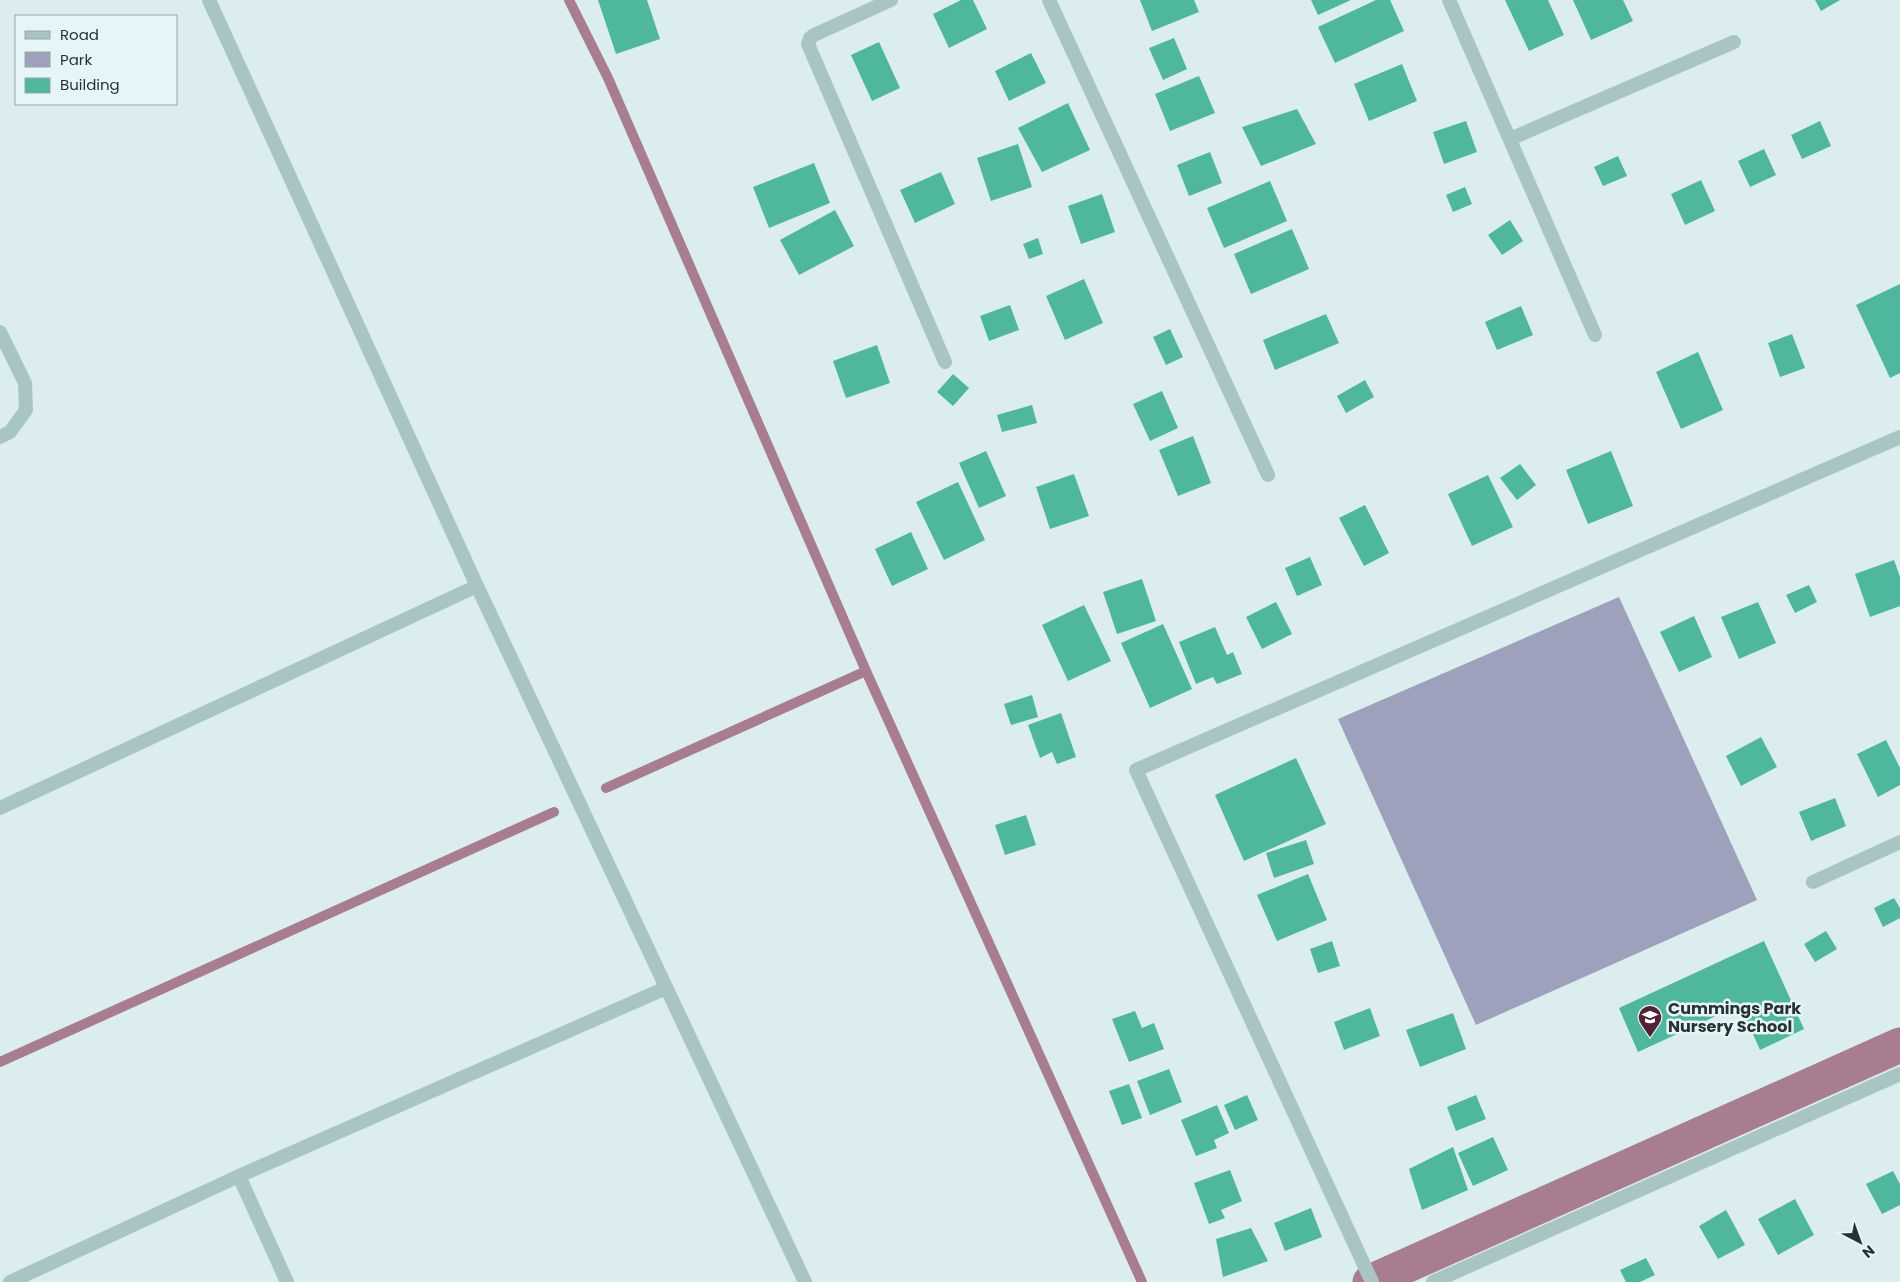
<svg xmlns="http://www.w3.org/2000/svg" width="1900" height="1282" font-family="Poppins,sans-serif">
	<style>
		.green { fill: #9da1bb }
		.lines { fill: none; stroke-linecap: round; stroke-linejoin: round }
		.stream { stroke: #a87d90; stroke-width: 10 }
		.canal { stroke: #a87d90; stroke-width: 35 }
		.building { fill: #50b79f }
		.minor { stroke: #a8c5c4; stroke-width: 14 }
		.labels { text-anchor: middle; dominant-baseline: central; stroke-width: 5; stroke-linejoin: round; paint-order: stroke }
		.poi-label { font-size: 16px; font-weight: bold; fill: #273331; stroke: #e6f5f7; text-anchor: start }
	</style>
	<rect width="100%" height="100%" fill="#dbedee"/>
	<!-- green -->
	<path class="green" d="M1619 597 1757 900 1476 1025 1338 719Z"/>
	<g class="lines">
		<!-- stream -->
		<path class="stream" d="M569 0 608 78 866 671 1142 1282
			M606 788 866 671
			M0 1062 554 812"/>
		<!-- canal -->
		<path class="canal" d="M1370 1282 1900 1045"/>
	</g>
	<!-- building -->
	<path class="building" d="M598 0H647L660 39 616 54Z
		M961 0H973L987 29 949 48 933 14Z
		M1140 0H1194L1199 12 1152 31Z
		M1311 0H1351L1318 15Z
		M1376 0H1390L1404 31 1335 63 1318 27Z
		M1505 0H1548L1564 35 1529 51Z
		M1573 0H1623L1633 21 1591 40Z
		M1815 0H1840L1821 11Z
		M1174 38 1187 69 1163 80 1149 48Z
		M879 42 900 88 872 101 851 55Z
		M1031 53 1046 83 1009 101 995 71Z
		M1402 64 1417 101 1369 121 1354 84Z
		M1199 76 1215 113 1170 131 1155 94Z
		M1068 103 1090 150 1042 172 1018 128Z
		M1297 109 1316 144 1261 166 1242 127Z
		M1466 121 1477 152 1444 164 1433 132Z
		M1820 121 1831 146 1802 159 1791 135Z
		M1018 144 1032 187 991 201 977 158Z
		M1764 149 1776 175 1750 187 1738 161Z
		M1210 152 1222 183 1189 196 1177 165Z
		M1618 156 1627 176 1603 186 1594 167Z
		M814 163 830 203 769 228 753 187Z
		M941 172 955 204 915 223 900 190Z
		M1701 180 1715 211 1685 225 1671 194Z
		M1270 181 1287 221 1224 248 1207 208Z
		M1465 187 1472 204 1453 212 1446 195Z
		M1102 194 1115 232 1081 244 1068 206Z
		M835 210 854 246 799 275 780 240Z
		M1510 220 1523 241 1502 255 1488 235Z
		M1292 229 1309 269 1251 294 1234 254Z
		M1038 238 1043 254 1029 259 1023 244Z
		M1084 279 1103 323 1065 340 1046 296Z
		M1900 284V373L1890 378 1856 305Z
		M1010 305 1019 330 989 341 980 316Z
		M1521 306 1533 335 1497 350 1485 322Z
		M1326 314 1339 343 1275 370 1263 340Z
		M1170 329 1183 357 1166 365 1153 337Z
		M1792 334 1805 368 1780 377 1768 343Z
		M877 345 890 383 846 398 833 361Z
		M1698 352 1723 410 1681 429 1656 372Z
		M953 374 969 388 953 406 937 392Z
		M1365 380 1374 397 1346 413 1337 396Z
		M1162 391 1178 428 1150 441 1133 404Z
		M1032 405 1037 423 1002 432 997 415Z
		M1193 436 1211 483 1178 496 1159 450Z
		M986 451 1006 496 979 508 959 463Z
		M1611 451 1633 506 1588 524 1566 470Z
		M1520 464 1536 485 1517 500 1500 478Z
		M1074 474 1089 516 1050 529 1036 487Z
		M1488 475 1513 527 1472 546 1448 494Z
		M958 482 985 540 944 560 916 502Z
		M1365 505 1389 553 1364 566 1339 518Z
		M911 532 928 569 892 586 875 549Z
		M1310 557 1322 585 1297 596 1285 568Z
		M1894 560 1900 577V606L1870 617 1855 574Z
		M1142 579 1156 621 1117 634 1103 592Z
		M1809 585 1817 602 1795 613 1786 595Z
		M1276 602 1292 634 1262 649 1246 617Z
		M1758 602 1776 643 1739 659 1721 617Z
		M1084 605 1111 661 1068 681 1042 625Z
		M1694 616 1712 657 1679 672 1660 632Z
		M1163 624 1192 689 1150 708 1121 643Z
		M1215 627 1227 655 1233 652 1242 674 1217 684 1213 677 1196 684 1179 642Z
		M1032 695 1038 717 1011 725 1004 704Z
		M1061 713 1076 757 1057 764 1052 752 1040 758 1028 725Z
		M1761 737 1777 767 1741 786 1726 756Z
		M1886 740 1900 768V785L1878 797 1857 754Z
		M1296 758 1326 824 1244 861 1215 795Z
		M1835 798 1846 826 1811 841 1799 812Z
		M1026 815 1036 845 1005 855 995 825Z
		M1306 840 1314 864 1274 878 1266 853Z
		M1308 874 1327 920 1277 941 1257 895Z
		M1894 898 1900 908V918L1883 927 1874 908Z
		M1826 931 1837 949 1815 962 1804 944Z
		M1332 941 1340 966 1318 973 1310 949Z
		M1764 941 1804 1029 1760 1050 1740 1005 1638 1052 1619 1008Z
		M1370 1008 1380 1036 1344 1050 1334 1022Z
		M1135 1011 1142 1028 1154 1023 1164 1049 1129 1062 1112 1019Z
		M1453 1013 1466 1049 1420 1067 1406 1030Z
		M1169 1069 1182 1102 1150 1115 1137 1081Z
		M1129 1084 1142 1118 1122 1125 1109 1091Z
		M1247 1095 1258 1120 1235 1130 1224 1105Z
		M1476 1095 1486 1119 1456 1131 1447 1107Z
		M1217 1105 1229 1133 1214 1140 1217 1148 1196 1156 1181 1120Z
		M1493 1137 1508 1170 1473 1186 1458 1153Z
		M1453 1147 1468 1190 1422 1210 1409 1169Z
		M1230 1170 1242 1201 1221 1210 1225 1218 1209 1224 1194 1183Z
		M1893 1171 1900 1184V1205L1882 1214 1866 1184Z
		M1795 1199 1814 1235 1778 1255 1758 1219Z
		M1311 1208 1322 1237 1285 1251 1274 1223Z
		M1726 1210 1745 1245 1718 1259 1699 1226Z
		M1251 1228 1268 1261 1223 1277 1216 1239Z
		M1646 1258 1655 1275 1640 1282H1626L1620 1270Z"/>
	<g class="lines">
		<!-- minor -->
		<path class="minor" d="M209 0 477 586 805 1282
			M891 0 814 35 810 38 808 44 945 362
			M1049 0 1268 475
			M1449 0 1595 335
			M1510 139 1734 42
			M0 332 25 383 26 410 10 432 0 437
			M0 808 477 586
			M1813 882 1900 842
			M239 1176 287 1282
			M10 1282 239 1176 666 988
			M1372 1282 1136 770 1900 437
			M1433 1282 1900 1074"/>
	</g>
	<!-- icons -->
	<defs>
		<g id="school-pin" transform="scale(1.25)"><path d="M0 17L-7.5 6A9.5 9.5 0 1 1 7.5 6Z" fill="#4f2234" stroke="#e6f5f7"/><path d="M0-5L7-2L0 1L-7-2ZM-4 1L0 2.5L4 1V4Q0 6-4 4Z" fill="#fff"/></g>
	</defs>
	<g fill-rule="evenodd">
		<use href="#school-pin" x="1650" y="1017"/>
	</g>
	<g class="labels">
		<!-- poi labels -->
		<g class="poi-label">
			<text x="1668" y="1008">Cummings Park<tspan x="1668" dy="18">Nursery School</tspan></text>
		</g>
	</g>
	<!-- legend -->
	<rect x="15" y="15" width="162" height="90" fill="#e6f5f7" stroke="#9aa7a8"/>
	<rect x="25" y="31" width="25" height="8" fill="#a8c5c4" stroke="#9aa7a8"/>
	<text x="60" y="40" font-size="15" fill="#273331">Road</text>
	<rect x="25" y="52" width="25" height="15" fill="#9da1bb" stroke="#9aa7a8"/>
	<text x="60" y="65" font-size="15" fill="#273331">Park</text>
	<rect x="25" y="78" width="25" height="15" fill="#50b79f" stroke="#9aa7a8"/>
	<text x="60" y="90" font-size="15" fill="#273331">Building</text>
	<!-- north arrow -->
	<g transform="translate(1860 1242) rotate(139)" stroke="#e6f5f7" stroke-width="4" paint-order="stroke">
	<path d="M0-4L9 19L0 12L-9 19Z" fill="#273331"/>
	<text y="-8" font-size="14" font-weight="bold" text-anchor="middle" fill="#273331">N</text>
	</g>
</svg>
